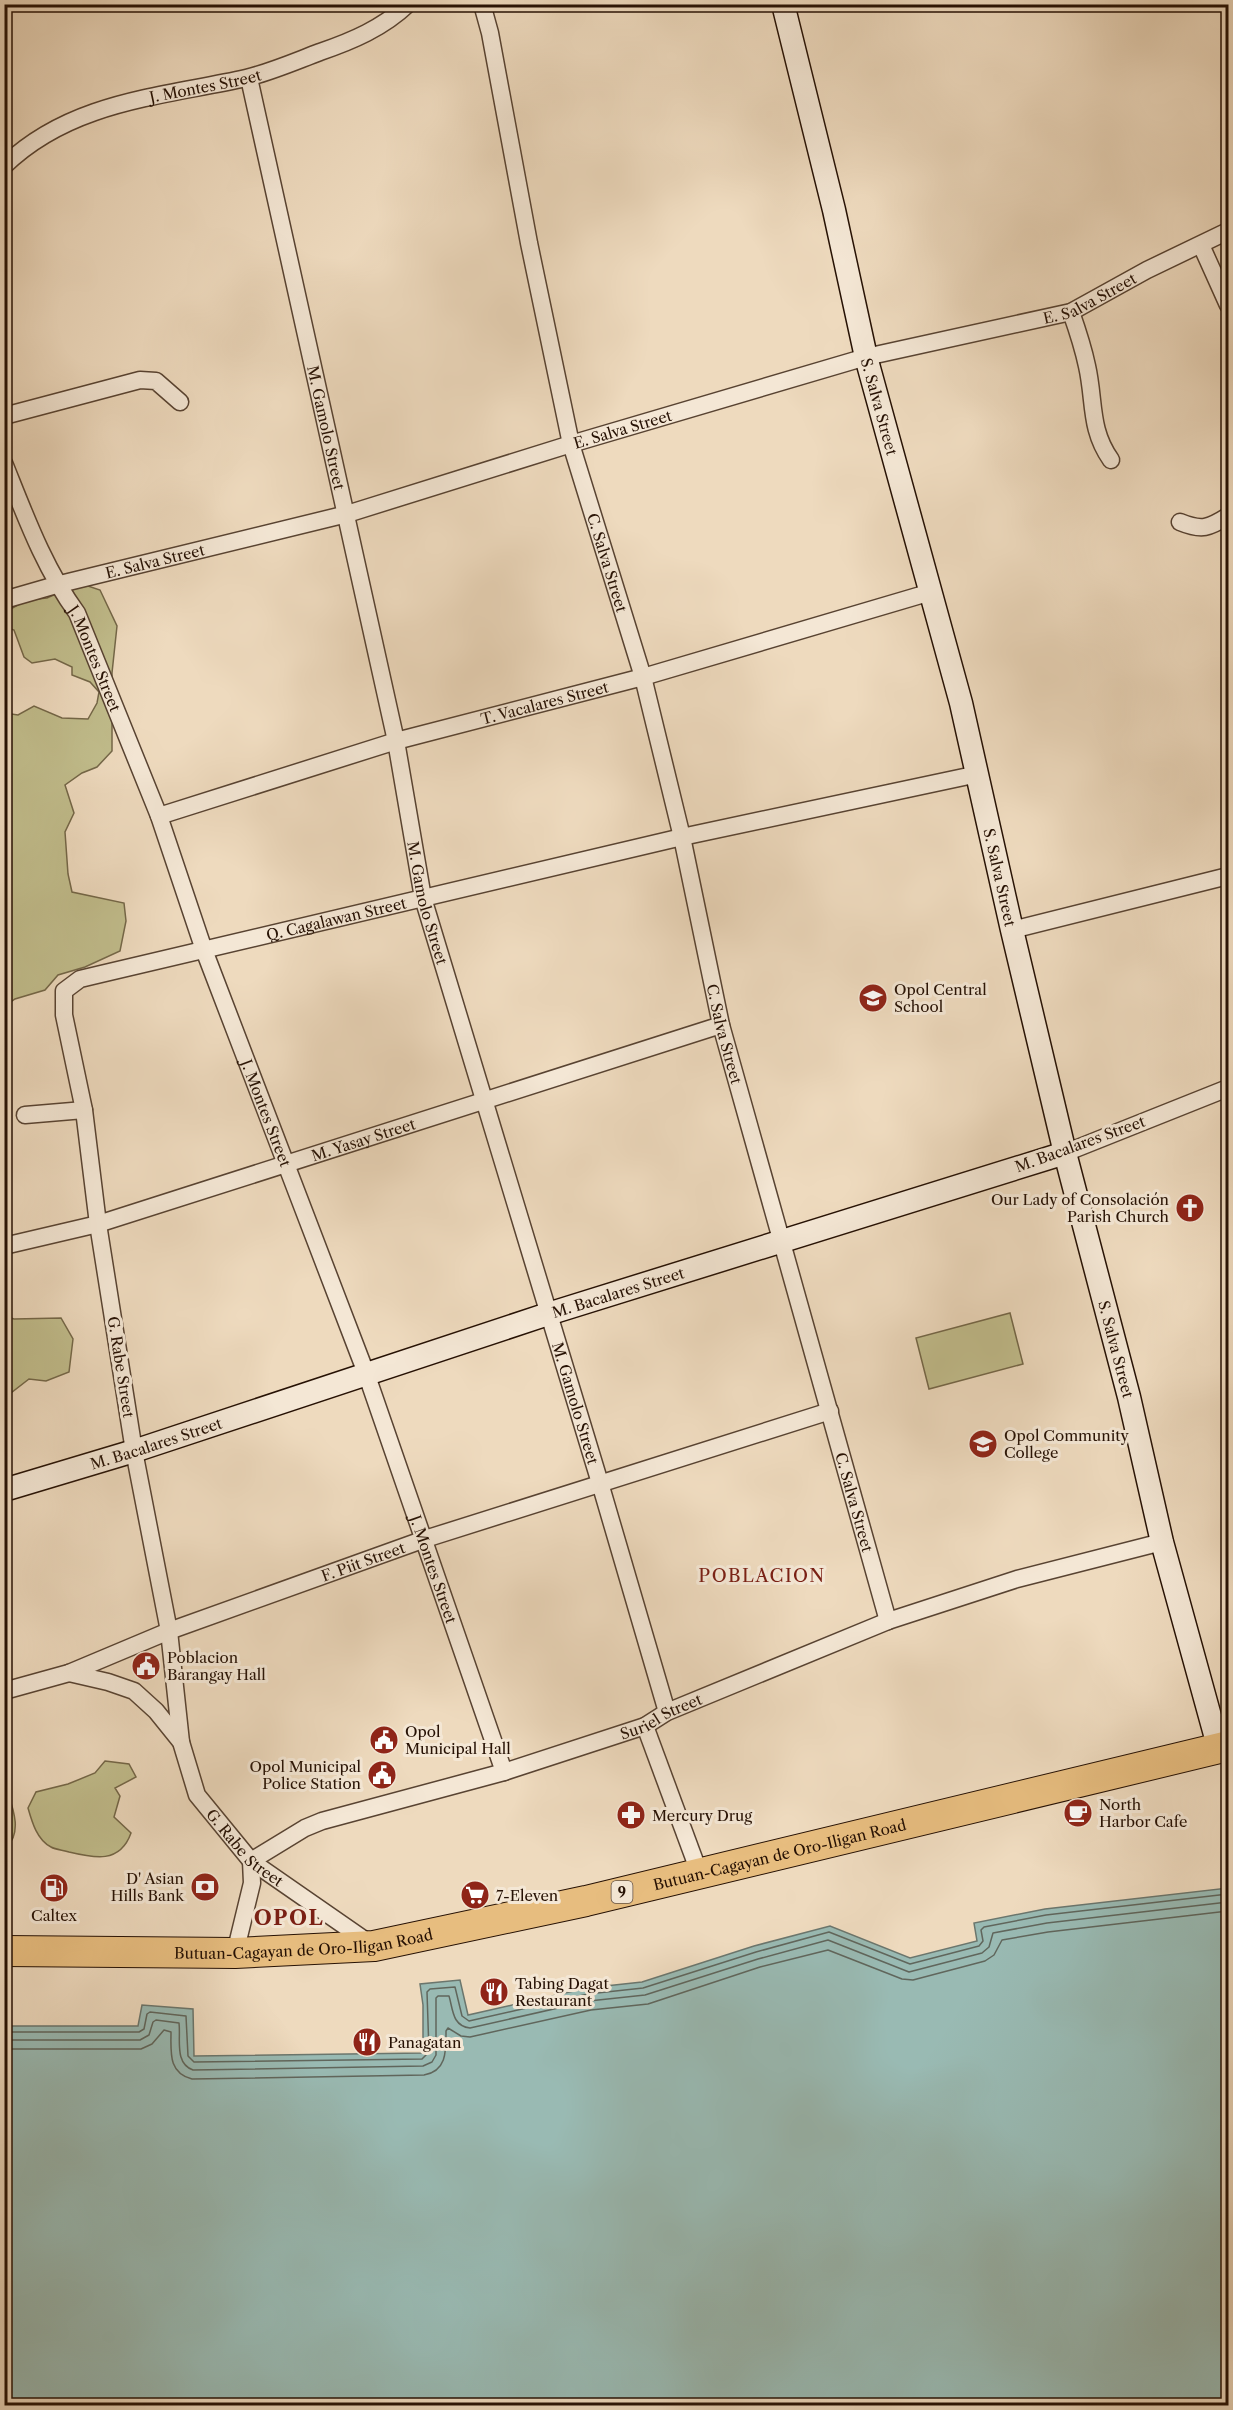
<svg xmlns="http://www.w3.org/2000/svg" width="1233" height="2410" font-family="'Libre Caslon Text',serif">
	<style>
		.green { fill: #c1bd8c; stroke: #746748; stroke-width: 1.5 }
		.water { fill: #99bab3; stroke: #6b766d; stroke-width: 1.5 }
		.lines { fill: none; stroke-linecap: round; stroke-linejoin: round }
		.shore { stroke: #60665c; stroke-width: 1.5 }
		.street-casing { stroke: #584332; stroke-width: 19 }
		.secondary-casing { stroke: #261104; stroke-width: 25 }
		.highway-casing { stroke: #261104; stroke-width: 32 }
		.street { stroke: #f4e7d5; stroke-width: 16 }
		.secondary { stroke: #f4e7d5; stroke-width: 22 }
		.highway { stroke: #e7bd7f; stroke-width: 30 }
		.labels { text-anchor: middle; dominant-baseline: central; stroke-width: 6; stroke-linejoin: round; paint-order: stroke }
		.shield { fill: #f4e7d5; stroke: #645143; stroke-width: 1.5 }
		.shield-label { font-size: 14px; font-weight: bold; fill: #261104 }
		.street-label { font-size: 15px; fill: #261104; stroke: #f4e7d5 }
		.poi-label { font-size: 15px; fill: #261104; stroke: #f4e7d5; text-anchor: start }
		.quarter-label { font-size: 18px; letter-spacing: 1.5px; fill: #7a1f14; stroke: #f4e7d5 }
		.district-label { font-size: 21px; font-weight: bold; letter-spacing: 1.5px; fill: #7a1f14; stroke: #f4e7d5 }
	</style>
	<rect width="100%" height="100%" fill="#eedabe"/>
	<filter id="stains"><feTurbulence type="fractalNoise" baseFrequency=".00333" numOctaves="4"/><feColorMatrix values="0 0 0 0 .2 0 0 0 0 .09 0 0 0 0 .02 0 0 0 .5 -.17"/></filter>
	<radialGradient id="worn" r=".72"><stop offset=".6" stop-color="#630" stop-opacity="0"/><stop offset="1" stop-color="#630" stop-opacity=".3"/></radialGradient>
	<!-- green -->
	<path class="green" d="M85 585 100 590 117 626 112 673V751L97 767 82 773 65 785 74 813 65 832 68 874 72 892 124 903 126 921 120 951 85 967 58 975 45 990 15 999 5 1006V713L18 715 34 706 62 718 88 719 97 703 99 692 90 682 72 675V667L55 659 32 663 24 657 14 630 5 627V612L27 600 47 598 69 588Z
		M1010 1313 1023 1364 929 1389 916 1338Z
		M5 1316 14 1319 61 1318 73 1339 69 1372 46 1381 29 1379 11 1393 5 1404Z
		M105 1761 129 1764 136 1777 115 1788 120 1796 114 1817 131 1833C120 1864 94 1858 69 1852 64 1850 56 1850 51 1847 37 1840 32 1822 28 1808L36 1792 68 1784 95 1773Z
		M4 1781C10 1802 25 1830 6 1848Z"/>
	<!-- water -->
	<path class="water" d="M1228 1888V2405H5V2026H138L142 2005 193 2009 194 2056 423 2053V2005L420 1984 460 1980 468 2015 587 1988 642 1982 754 1946 830 1926 910 1958 977 1941 974 1923 1045 1909Z"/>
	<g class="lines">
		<!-- shore -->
		<path class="shore" d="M4 2032H139L144 2029 147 2014 150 2012 186 2016 188 2056 194 2062 422 2059 429 2052 427 1992 430 1989 455 1987 462 2016 469 2021 588 1994 643 1988 756 1952 829 1932 910 1964 979 1946 983 1941 981 1930 984 1927 1046 1915 1228 1894
			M4 2040H140L149 2035 153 2022 156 2020 179 2023C181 2039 174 2063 193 2070L423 2066 432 2062 436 2055V1998L438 1996H449C453 2009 452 2026 470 2028L589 2001 645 1995 758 1959 828 1940 909 1972 982 1953 989 1947 993 1933 1047 1923 1228 1902
			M4 2049H141L152 2044 164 2030 171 2032C171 2052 168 2073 192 2079L424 2075C447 2071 446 2051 446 2031L448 2028 461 2036 470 2037 591 2010 648 2004 760 1967 828 1950 902 1979 913 1980 985 1961 994 1955 1002 1940 1048 1932 1228 1911"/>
		<!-- street casing -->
		<g class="street-casing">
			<g id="street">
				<path id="s1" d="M482 4 490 33 529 243 571 444 643 677 682 837 721 1025 888 1621"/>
				<path id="s2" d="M249 78 396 741 423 898 600 1483 667 1712"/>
				<path id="s3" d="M4 166C71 101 161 97 246 78 271 72 296 61 320 52 352 41 383 28 408 4"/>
				<path d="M1201 245 1228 305"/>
				<path d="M1071 312C1077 329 1083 347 1087 366 1095 401 1089 429 1111 460"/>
				<path d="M4 416 140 380 156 381 180 402"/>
				<path id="s4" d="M4 463C25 515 44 568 77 613L159 816 204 950 366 1373 504 1772"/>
				<path d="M1180 522C1202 531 1209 528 1228 516"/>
				<path id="s5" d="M4 600 56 585 347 514 571 444 866 357 1071 312 1147 270 1228 231"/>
				<path id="s6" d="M159 816 396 741 643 677 931 592"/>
				<path d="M1012 930 1228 876"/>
				<path d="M25 1115 84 1110"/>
				<path d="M1065 1153 1228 1088"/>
				<path id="s7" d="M4 1246 98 1224 721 1025"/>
				<path id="s8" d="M69 1673 108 1682 134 1691 156 1711 181 1742 197 1795 251 1861 372 1945"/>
				<path id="s9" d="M4 1691 69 1673 169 1631 425 1539 830 1411"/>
				<path d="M645 1726 699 1872"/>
				<path id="s10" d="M181 1742 169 1631 134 1451 98 1224 84 1110 64 1015V991L80 979 101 974 682 837 978 774"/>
				<path id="s11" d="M235 1953 252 1883 251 1861 305 1828 322 1821 504 1772 645 1726 667 1712 888 1621 1017 1579 1162 1542"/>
			</g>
		</g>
		<!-- secondary casing -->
		<g class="secondary-casing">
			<g id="secondary">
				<path id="s12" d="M783 4 834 210 866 357 961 703 1012 930 1065 1153 1129 1397 1162 1542 1219 1749"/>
				<path id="s13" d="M4 1490 134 1451 548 1314 1065 1153"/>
			</g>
		</g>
		<!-- highway casing -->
		<g class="highway-casing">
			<g id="highway">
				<path id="s14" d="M4 1951 235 1953 374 1946 586 1901 1228 1746"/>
			</g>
		</g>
		<!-- street -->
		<use href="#street" class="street"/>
		<!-- secondary -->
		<use href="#secondary" class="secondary"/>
		<!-- highway -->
		<use href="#highway" class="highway"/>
	</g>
	<!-- icons -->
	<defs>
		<g id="school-disc" transform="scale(1.5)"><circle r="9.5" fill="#8f2418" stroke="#f4e7d5"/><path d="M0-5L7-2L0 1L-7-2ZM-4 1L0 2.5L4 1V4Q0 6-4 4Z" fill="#fff"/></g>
		<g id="church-disc" transform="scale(1.5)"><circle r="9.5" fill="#8f2418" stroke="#f4e7d5"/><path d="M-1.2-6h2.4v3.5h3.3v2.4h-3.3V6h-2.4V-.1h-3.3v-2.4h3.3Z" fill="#fff"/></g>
		<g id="university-disc" transform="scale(1.5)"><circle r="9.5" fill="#8f2418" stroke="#f4e7d5"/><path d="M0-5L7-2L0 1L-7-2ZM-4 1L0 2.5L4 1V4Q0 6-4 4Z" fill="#fff"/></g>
		<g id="civic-disc" transform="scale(1.5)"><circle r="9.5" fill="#8f2418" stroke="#f4e7d5"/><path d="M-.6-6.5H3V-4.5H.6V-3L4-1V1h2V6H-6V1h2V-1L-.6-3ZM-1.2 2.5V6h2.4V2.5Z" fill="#fff"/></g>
		<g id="cafe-disc" transform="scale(1.5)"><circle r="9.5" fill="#8f2418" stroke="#f4e7d5"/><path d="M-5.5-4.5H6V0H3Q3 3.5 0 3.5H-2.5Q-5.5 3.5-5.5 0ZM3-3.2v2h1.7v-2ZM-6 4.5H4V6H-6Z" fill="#fff"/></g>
		<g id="pharmacy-disc" transform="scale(1.5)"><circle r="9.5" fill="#8f2418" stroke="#f4e7d5"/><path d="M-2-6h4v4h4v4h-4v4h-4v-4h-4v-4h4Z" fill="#fff"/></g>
		<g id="bank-disc" transform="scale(1.5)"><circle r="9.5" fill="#8f2418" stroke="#f4e7d5"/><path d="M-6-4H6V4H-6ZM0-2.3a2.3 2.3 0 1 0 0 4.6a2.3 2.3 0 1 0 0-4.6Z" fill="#fff"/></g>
		<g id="fuel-disc" transform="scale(1.5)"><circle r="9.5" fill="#8f2418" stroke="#f4e7d5"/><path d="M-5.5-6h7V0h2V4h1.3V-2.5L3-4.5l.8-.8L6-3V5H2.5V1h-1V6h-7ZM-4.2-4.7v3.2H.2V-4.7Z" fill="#fff"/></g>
		<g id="supermarket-disc" transform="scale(1.5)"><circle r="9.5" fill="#8f2418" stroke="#f4e7d5"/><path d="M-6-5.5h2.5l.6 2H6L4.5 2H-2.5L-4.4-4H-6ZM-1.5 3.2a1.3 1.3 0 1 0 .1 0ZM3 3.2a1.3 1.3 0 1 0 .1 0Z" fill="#fff"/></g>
		<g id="restaurant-disc" transform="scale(1.5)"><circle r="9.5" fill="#8f2418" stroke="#f4e7d5"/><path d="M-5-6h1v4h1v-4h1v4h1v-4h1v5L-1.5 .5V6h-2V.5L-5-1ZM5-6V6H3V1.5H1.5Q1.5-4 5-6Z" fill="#fff"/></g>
	</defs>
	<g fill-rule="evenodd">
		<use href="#school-disc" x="873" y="998"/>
		<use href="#church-disc" x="1190" y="1208"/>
		<use href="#university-disc" x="983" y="1444"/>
		<use href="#civic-disc" x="146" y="1666"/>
		<use href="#civic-disc" x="384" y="1740"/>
		<use href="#civic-disc" x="382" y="1775"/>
		<use href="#cafe-disc" x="1078" y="1813"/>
		<use href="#pharmacy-disc" x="631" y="1815"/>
		<use href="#bank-disc" x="205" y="1887"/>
		<use href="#fuel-disc" x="54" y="1888"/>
		<use href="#supermarket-disc" x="475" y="1895"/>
		<use href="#restaurant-disc" x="494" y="1992"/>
		<use href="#restaurant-disc" x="367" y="2042"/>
	</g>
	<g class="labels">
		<!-- shield labels -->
		<rect class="shield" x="611.5" y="1881" width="21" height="22" rx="4.5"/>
		<g class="shield-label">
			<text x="622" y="1892">9</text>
		</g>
		<!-- street labels -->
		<g class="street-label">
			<text stroke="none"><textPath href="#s3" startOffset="220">J. Montes Street</textPath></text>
			<text stroke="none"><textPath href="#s5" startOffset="1128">E. Salva Street</textPath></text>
			<text stroke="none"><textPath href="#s12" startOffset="414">S. Salva Street</textPath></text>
			<text stroke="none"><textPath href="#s2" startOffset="358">M. Gamolo Street</textPath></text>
			<text stroke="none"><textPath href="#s5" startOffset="642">E. Salva Street</textPath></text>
			<text stroke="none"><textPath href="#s5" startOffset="156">E. Salva Street</textPath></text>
			<text stroke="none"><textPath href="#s1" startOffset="573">C. Salva Street</textPath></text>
			<text stroke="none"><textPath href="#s4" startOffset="216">J. Montes Street</textPath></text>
			<text stroke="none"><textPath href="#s6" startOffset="402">T. Vacalares Street</textPath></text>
			<text stroke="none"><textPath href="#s12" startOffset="900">S. Salva Street</textPath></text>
			<text stroke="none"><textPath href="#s2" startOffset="844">M. Gamolo Street</textPath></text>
			<text stroke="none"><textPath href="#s10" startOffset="1044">Q. Cagalawan Street</textPath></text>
			<text stroke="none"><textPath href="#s1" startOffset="1059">C. Salva Street</textPath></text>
			<text stroke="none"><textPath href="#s4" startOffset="702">J. Montes Street</textPath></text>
			<text stroke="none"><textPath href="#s7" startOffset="375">M. Yasay Street</textPath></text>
			<text transform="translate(1080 1144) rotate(-20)">M. Bacalares Street</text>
			<text stroke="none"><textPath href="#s13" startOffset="645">M. Bacalares Street</textPath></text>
			<text stroke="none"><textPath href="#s12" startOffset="1386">S. Salva Street</textPath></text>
			<text transform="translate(121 1367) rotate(81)">G. Rabe Street</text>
			<text stroke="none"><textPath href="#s2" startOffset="1366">M. Gamolo Street</textPath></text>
			<text stroke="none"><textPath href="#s13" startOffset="159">M. Bacalares Street</textPath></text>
			<text stroke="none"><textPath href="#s1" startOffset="1545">C. Salva Street</textPath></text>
			<text stroke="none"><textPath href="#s9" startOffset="382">F. Piit Street</textPath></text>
			<text stroke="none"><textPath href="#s4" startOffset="1188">J. Montes Street</textPath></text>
			<text stroke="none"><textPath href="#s11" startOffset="531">Suriel Street</textPath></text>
			<text stroke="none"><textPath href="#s8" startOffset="264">G. Rabe Street</textPath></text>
			<text stroke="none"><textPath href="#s14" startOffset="786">Butuan-Cagayan de Oro-Iligan Road</textPath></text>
			<text stroke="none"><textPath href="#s14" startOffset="300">Butuan-Cagayan de Oro-Iligan Road</textPath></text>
		</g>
		<!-- poi labels -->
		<g class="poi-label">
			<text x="894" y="989">Opol Central<tspan x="894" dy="17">School</tspan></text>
			<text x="1169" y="1199" text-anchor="end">Our Lady of Consolación<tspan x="1169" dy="17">Parish Church</tspan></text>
			<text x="1004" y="1435">Opol Community<tspan x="1004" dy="17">College</tspan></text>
			<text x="167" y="1657">Poblacion<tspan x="167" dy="17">Barangay Hall</tspan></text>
			<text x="405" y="1731">Opol<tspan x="405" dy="17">Municipal Hall</tspan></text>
			<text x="361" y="1766" text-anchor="end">Opol Municipal<tspan x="361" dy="17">Police Station</tspan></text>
			<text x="1099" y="1804">North<tspan x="1099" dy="17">Harbor Cafe</tspan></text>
			<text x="652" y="1815">Mercury Drug</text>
			<text x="184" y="1878" text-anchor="end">D' Asian<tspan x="184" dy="17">Hills Bank</tspan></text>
			<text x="496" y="1895">7-Eleven</text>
			<text x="54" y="1915" text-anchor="middle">Caltex</text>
			<text x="515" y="1983">Tabing Dagat<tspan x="515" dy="17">Restaurant</tspan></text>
			<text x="388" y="2042">Panagatan</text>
		</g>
		<!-- quarter labels -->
		<g class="quarter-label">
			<text x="762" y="1576">POBLACION</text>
		</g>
		<!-- district labels -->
		<g class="district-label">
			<text x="289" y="1917">OPOL</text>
		</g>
	</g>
	<!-- margin -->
	<rect width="1233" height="2410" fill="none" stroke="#eedabe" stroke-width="24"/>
	<rect x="6" y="6" width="1221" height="2398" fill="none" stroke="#261104" stroke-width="3"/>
	<rect x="12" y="12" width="1209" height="2386" fill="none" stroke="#261104" stroke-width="1.5"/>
	<rect width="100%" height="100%" filter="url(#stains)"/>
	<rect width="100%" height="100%" fill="url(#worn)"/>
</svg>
